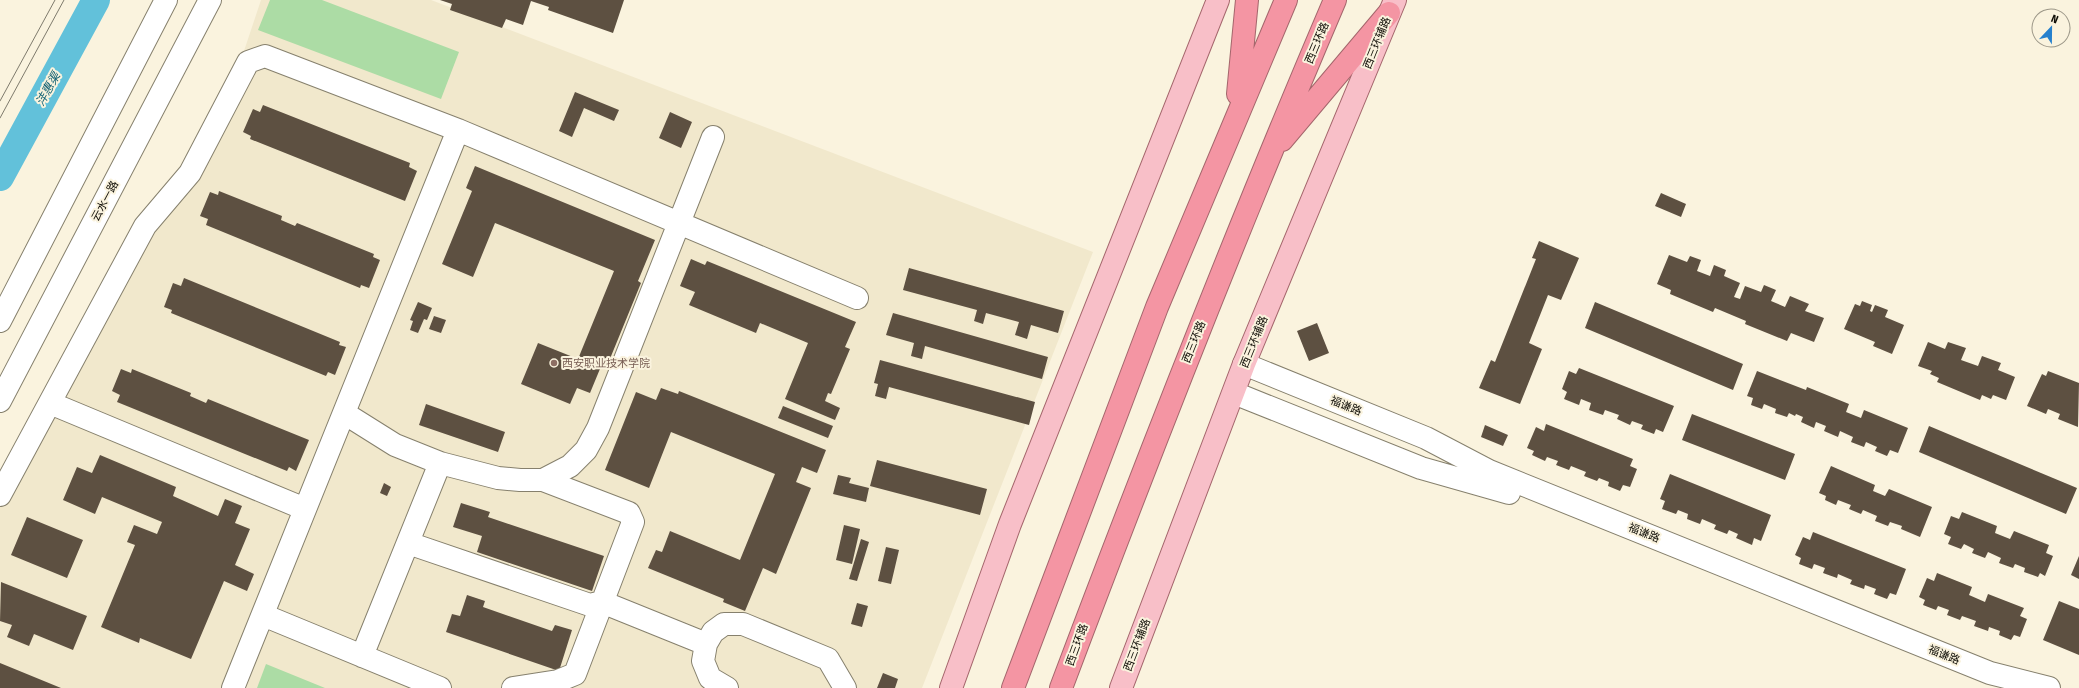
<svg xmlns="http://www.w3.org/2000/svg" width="2079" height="688" font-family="'Fira Sans Condensed','Noto Sans SC',sans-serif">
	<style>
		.built { fill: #f1e8cc }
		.pitch { fill: #acdca5 }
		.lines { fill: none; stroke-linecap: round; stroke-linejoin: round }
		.river { stroke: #62c1da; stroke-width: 28 }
		.building { fill: #5d5041 }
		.minor-casing { stroke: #86806d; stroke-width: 24 }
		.major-casing { stroke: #a4666c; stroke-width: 24 }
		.highway-casing { stroke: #a4666c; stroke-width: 24 }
		.minor { stroke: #fff; stroke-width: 22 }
		.major { stroke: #f8bfc8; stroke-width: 22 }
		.highway { stroke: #f495a3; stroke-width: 22 }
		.tram { stroke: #7e7a6c; stroke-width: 1 }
		.education-dot { fill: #8d6e63; stroke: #faf3de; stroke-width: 1.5 }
		.labels { text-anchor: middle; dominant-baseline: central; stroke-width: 4; stroke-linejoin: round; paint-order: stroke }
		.street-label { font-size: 11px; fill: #100e07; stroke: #faf3de }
		.education-label { font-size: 11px; fill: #785e54; stroke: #faf3de; text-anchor: start }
		.water-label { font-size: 12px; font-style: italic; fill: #126173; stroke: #faf3de }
	</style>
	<rect width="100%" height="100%" fill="#faf3de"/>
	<!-- built -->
	<path class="built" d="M261 0H431L1093 252 922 688H0V473L133 226 182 173 241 60Z"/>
	<!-- pitch -->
	<path class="pitch" d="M270 0H322L459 52 441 99 258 30Z
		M266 664 325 688H257Z"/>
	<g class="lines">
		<!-- river -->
		<path class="river" d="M0 177 96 0"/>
	</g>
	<!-- building -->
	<path class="building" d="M440 0H624L613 33 548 10 549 7 531 1 523 25 506 19 502 28 450 10 452 4Z
		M575 92 619 110 614 121 584 108 572 137 559 131Z
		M263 105 410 163 409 167 417 171 405 201 250 139 251 136 243 132 253 109 260 112Z
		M670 112 692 122 681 148 659 138Z
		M475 166 655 240 638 281 641 283 607 366 602 364 590 393 577 388 570 404 521 384 538 343 578 359 614 271 495 223 473 277 442 264 472 191 466 188Z
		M219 191 282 216 281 220 295 226 297 223 374 254 373 257 380 260 369 288 361 285 360 288 206 225 208 219 200 216 210 192 218 195Z
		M1661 193 1686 204 1681 217 1655 206Z
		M1539 241 1579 258 1561 300 1548 295 1529 343 1542 349 1520 404 1479 388 1491 360 1495 362 1536 259 1532 258Z
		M1669 255 1687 262 1690 256 1701 260 1697 271 1710 276 1714 265 1726 270 1724 276 1740 283 1734 297 1740 299 1745 286 1761 292 1764 285 1776 290 1771 301 1785 307 1790 296 1809 304 1805 311 1824 318 1814 342 1791 333 1787 341 1745 324 1746 321 1715 308 1713 312 1670 294 1671 290 1657 284Z
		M691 259 705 265 707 261 856 322 845 347 850 349 831 394 828 393 825 401 840 408 835 420 785 399 808 343 760 323 756 333 689 305 695 292 680 286Z
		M909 268 1064 311 1058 333 1031 325 1027 339 1015 335 1019 322 986 313 983 324 974 321 977 310 903 290Z
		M184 278 340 342 339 345 346 347 335 375 328 372 326 376 171 313 172 310 164 307 173 283 181 286Z
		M1862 301 1872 305 1870 311 1872 312 1875 305 1888 310 1885 317 1904 325 1892 354 1873 346 1875 342 1844 329 1855 304 1860 306Z
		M418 302 432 308 427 320 424 319 418 333 410 330 413 321 410 320Z
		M1595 302 1743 364 1733 390 1585 328Z
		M893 313 1048 357 1042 379 925 346 922 359 911 356 914 343 886 335Z
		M434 316 446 320 441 333 429 329Z
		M1317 323 1329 353 1309 361 1297 331Z
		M1928 342 1945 349 1948 342 1966 348 1961 360 1978 366 1982 356 2001 363 1998 370 2015 377 2006 400 1993 395 1991 399 1982 395 1980 400 1937 382 1939 378 1930 374 1932 371 1918 366Z
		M880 360 1035 402 1029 425 889 387 886 399 875 396 878 384 874 383Z
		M1579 368 1674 406 1663 432 1656 429 1654 434 1641 429 1643 425 1632 421 1630 425 1617 419 1619 415 1605 410 1603 415 1589 410 1591 403 1581 399 1579 405 1564 399 1567 392 1562 389 1569 371 1576 374Z
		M121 369 131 373 132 369 191 393 190 396 206 403 208 399 309 440 296 471 289 467 287 471 117 402 120 395 112 391Z
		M1757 371 1806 390 1807 387 1849 404 1846 412 1861 418 1864 410 1908 428 1898 453 1890 450 1887 456 1875 451 1877 447 1866 442 1864 447 1851 442 1853 437 1840 431 1838 437 1824 431 1826 426 1816 422 1814 428 1801 422 1803 417 1796 414 1795 416 1789 413 1787 417 1775 413 1776 409 1764 404 1762 409 1751 405 1753 398 1747 396Z
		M2048 371 2079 383 2078 427 2058 419 2060 414 2048 409 2046 414 2027 406 2042 374 2046 376Z
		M661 388 678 394 679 391 826 450 817 473 802 467 796 482 811 488 776 574 763 568 745 611 723 602 724 599 648 568 656 550 662 552 670 531 740 560 775 474 671 432 649 488 605 470 636 392 656 400Z
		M426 404 505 432 498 452 419 425Z
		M783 406 833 426 828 438 778 418Z
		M1692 414 1795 454 1785 480 1682 440Z
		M1546 424 1633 459 1630 466 1637 469 1630 487 1623 485 1620 491 1608 486 1609 482 1599 478 1597 481 1584 476 1586 472 1571 466 1569 470 1556 465 1558 461 1547 457 1545 461 1532 455 1534 451 1527 448 1536 427 1544 431Z
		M1485 425 1508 435 1503 446 1481 437Z
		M1929 426 2077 488 2066 514 1919 452Z
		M100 455 176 487 173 496 218 516 225 499 242 506 235 523 250 529 235 565 254 574 247 591 224 581 191 659 140 638 139 643 101 627 135 545 127 542 134 525 157 534 162 522 102 497 95 514 63 500 77 467 92 473Z
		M877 460 987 489 980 515 870 486Z
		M1831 466 1875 485 1873 491 1885 496 1889 489 1932 507 1920 537 1901 529 1902 526 1890 522 1888 526 1875 521 1877 516 1863 510 1861 514 1849 509 1851 505 1838 500 1836 505 1825 500 1826 496 1819 493Z
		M1670 474 1771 515 1761 541 1754 538 1752 545 1736 538 1738 534 1729 530 1727 534 1714 529 1716 525 1702 519 1700 524 1687 519 1688 514 1678 510 1676 514 1662 509 1665 501 1660 499Z
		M838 475 851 478 849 483 869 488 866 502 833 494Z
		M384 483 391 487 387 496 380 493Z
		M461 503 490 512 488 517 604 556 592 591 477 552 482 536 453 527Z
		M1962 512 1997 526 1995 533 2010 539 2014 531 2049 545 2046 553 2053 556 2045 576 2040 573 2038 577 2024 572 2025 568 2015 564 2013 568 1999 563 2001 558 1988 552 1985 558 1972 553 1974 549 1964 544 1961 549 1948 544 1951 537 1944 534 1951 516 1959 519Z
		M27 517 83 540 67 578 11 555Z
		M844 525 860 529 852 564 836 560Z
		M1813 532 1906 569 1896 595 1890 593 1887 599 1874 594 1876 589 1865 585 1864 589 1850 584 1852 580 1838 574 1837 578 1823 573 1825 568 1814 564 1812 569 1799 564 1801 558 1795 555 1803 537 1810 540Z
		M861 539 869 542 857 581 849 579Z
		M886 547 899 550 891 584 878 581Z
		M2079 556V579L2071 575Z
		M1937 573 1972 587 1969 595 1985 602 1988 594 2024 608 2020 616 2027 619 2020 637 2014 635 2011 640 1999 635 2000 631 1989 627 1988 631 1974 626 1976 621 1962 616 1960 620 1947 615 1949 610 1938 606 1936 610 1923 605 1925 600 1919 597 1927 578 1934 581Z
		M1 582 87 616 73 650 34 634 29 646 7 637 12 625 0 621Z
		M467 595 485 601 483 607 552 631 555 625 572 630 559 671 446 632 452 614 460 616Z
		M2059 601 2079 609V655L2043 640Z
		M857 603 868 606 862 627 851 624Z
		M0 663 61 688H0Z
		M883 673 898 679 895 688H877Z"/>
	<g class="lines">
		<!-- minor casing -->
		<g class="minor-casing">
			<path id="minor" d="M0 321 166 0
				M1244 364 1426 438 1489 471 1990 673 2049 688
				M1234 393 1421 468 1509 493
				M0 401 210 0
				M50 403 305 509
				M344 413 395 445 440 463 498 478 520 480H543L570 466 586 450 598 428 713 137
				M0 495 145 226 190 173 248 62 265 56 458 130 857 298
				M408 543 590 605 602 602 706 644
				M263 615 440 688
				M362 656 440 463
				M233 688 458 130
				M513 688 558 681 575 674 633 522 629 513 543 480
				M727 688 710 678 703 661 706 644 713 632 724 624H743L828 659 845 688"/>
		</g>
		<!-- major casing -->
		<g class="major-casing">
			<path id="major" d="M951 688 1010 524 1218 0
				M1121 688 1244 364 1395 0"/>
		</g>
		<!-- highway casing -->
		<g class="highway-casing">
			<path id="highway" d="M1238 94 1247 0
				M1282 140 1389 13
				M1013 688 1157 307 1286 0
				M1061 688C1148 457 1238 227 1335 0"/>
		</g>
		<!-- minor -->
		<use href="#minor" class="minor"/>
		<!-- major -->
		<use href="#major" class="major"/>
		<!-- highway -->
		<use href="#highway" class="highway"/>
		<!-- tram -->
		<path class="tram" d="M0 101 55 0
			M0 118 64 0"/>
	</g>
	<!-- markers -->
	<circle class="education-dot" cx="554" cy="363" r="4"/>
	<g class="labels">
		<!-- street labels -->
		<g class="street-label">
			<text transform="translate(1317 43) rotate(-67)">西三环路</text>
			<text transform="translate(1377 43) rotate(-68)">西三环辅路</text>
			<text transform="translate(105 201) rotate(-62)">云水一路</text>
			<text transform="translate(1194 342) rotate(-68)">西三环路</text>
			<text transform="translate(1254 342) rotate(-68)">西三环辅路</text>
			<text transform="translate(1346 406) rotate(22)">福谦路</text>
			<text transform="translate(1644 533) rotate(22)">福谦路</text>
			<text transform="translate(1077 645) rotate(-70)">西三环路</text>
			<text transform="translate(1137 645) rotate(-69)">西三环辅路</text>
			<text transform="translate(1944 655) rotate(22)">福谦路</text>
		</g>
		<!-- education labels -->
		<g class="education-label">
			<text x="562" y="363">西安职业技术学院</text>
		</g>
		<!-- water labels -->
		<g class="water-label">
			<text transform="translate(48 89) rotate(-61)">沣惠渠</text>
		</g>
	</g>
	<!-- north arrow -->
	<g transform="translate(2051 28) rotate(22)"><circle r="19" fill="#faf3de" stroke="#9c9788"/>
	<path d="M0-3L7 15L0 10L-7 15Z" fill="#2580cd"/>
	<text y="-6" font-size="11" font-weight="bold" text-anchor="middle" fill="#100e07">N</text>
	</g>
</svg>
